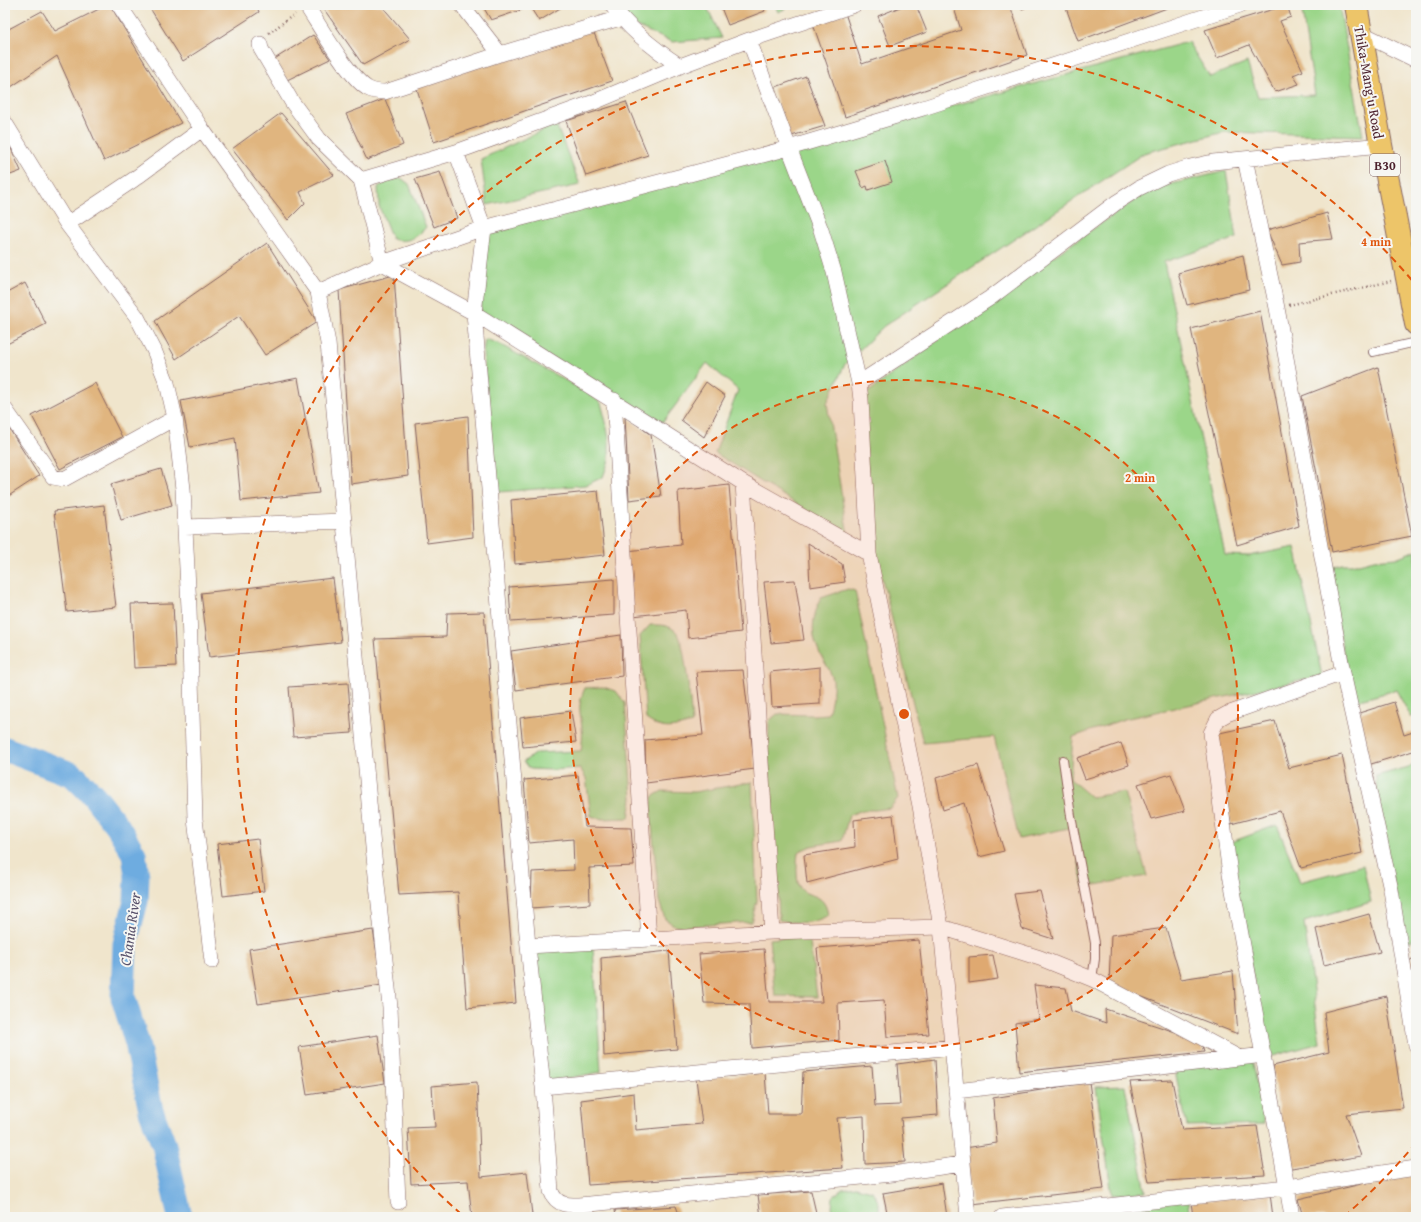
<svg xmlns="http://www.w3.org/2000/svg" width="1421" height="1222" font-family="'Gentium Book Plus',serif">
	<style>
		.green { fill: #9bd689; stroke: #727a5a }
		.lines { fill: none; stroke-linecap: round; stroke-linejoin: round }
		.river { stroke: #6eace0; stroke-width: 25 }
		.building { fill: #e0b57f }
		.service-casing { stroke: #846463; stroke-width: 10 }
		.minor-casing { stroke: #846463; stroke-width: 16 }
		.trunk-casing { stroke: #846463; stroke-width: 24 }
		.path { stroke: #846463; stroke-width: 2.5; stroke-dasharray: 1 3; stroke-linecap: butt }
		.service { stroke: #fff; stroke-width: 8 }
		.minor { stroke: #fff; stroke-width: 15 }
		.trunk { stroke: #edc569; stroke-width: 22 }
		.ring { fill: none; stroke: #e0560e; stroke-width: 2; stroke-dasharray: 7 5 }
		.labels { text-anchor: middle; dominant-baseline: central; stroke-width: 4; stroke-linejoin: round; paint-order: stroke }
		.shield { fill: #f6f6f2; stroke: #7e6067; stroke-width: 1 }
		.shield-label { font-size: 13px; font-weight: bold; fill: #4a1f2b }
		.street-label { font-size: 14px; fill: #4a1f2b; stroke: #f6f6f2 }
		.water-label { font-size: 15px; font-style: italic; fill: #57506a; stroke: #f6f6f2 }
		.centre { fill: #e0560e; stroke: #f6f6f2; stroke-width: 2 }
		.ring-label { font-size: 12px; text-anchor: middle; font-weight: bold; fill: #e0560e; stroke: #f6f6f2; stroke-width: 4; stroke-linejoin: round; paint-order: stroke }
	</style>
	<rect width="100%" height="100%" fill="#f6f6f2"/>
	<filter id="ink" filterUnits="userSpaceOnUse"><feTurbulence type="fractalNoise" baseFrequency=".025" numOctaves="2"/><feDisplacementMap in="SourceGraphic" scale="8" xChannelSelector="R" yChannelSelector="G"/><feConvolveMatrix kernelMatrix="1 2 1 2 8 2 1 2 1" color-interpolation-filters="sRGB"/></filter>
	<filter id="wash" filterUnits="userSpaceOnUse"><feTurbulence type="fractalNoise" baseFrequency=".012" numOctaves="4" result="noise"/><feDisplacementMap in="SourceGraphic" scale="16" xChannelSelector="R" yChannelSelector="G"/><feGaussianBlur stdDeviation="0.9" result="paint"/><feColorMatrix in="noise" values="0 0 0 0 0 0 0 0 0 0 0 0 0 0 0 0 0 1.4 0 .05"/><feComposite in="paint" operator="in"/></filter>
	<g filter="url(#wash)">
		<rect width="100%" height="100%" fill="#f0e5cc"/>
		<!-- green -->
		<path class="green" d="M614 5H706L722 38 672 42 634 25Z
			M775 5H793L778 12Z
			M1301 5H1339L1363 136 1224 132 1144 153 884 326 845 364 827 403 848 536 715 453 738 390 707 363 663 422 480 318 483 233 1188 42 1210 77 1247 62 1258 97 1315 95Z
			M556 124 580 185 487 205 481 159Z
			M1226 171 1237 238 1164 262 1225 555 1249 556 1295 547 1322 676 1124 719 1073 737 1070 779 1091 797 1124 792 1147 876 1083 887 1073 827 1019 839 994 737 923 743 872 539 862 397 1002 292 1151 189Z
			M401 178 409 184 426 227C416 239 407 243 392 239L379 206 378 187 388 181Z
			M485 339 497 343 585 391 601 403 606 422 609 440V460L603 477 586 485 499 492 490 438 483 352Z
			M1416 550V716L1411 717 1396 690 1353 702 1329 579 1332 567 1342 564H1359L1374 560 1396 558Z
			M848 589 855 591 898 798 890 808 876 810H863L849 815 842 841 811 846 798 852C797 859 796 880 799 886 806 900 824 889 828 915 813 925 796 923 779 920L777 864 772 832 773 806 768 760 769 721 777 714 814 715 828 714C831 703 834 691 833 680 830 668 822 660 818 649 810 631 813 615 821 598Z
			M650 625C660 625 671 624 678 634 685 644 691 708 692 723 672 728 664 732 646 719L640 636Z
			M603 687 616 691 625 703 632 798 629 818 602 819 591 816 586 778 580 768 552 770 531 769 523 762 536 753 581 751C582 744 583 735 582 728 580 710 577 706 585 688Z
			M1416 765V938L1405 944 1378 812 1376 776Z
			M752 782 757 901 751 922 677 927 665 919 659 901 651 815 652 797 662 791 694 792Z
			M1277 825 1300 882 1363 865 1371 902 1304 922 1320 1043 1269 1057 1226 844Z
			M809 935 817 997 775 996 769 939Z
			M593 947 601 1072 547 1082 534 951Z
			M1252 1057 1264 1124 1187 1126 1174 1067Z
			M1125 1086 1146 1192 1112 1195 1096 1087Z
			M856 1187 872 1191 879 1203V1217H831L833 1197 842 1189Z
			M1188 1199 1189 1217H1137L1135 1205Z
			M560 1214 592 1216 594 1217H550Z"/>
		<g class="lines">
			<!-- river -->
			<path class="river" d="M5 749 73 775 94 796 118 827 134 854 137 876 136 901 125 944 123 997 137 1043 151 1111 164 1145 180 1217"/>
		</g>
		<g id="blocks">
			<!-- building -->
			<path class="building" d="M107 5H110L181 123 104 161 57 56 11 87 5 76V31L42 11 55 31Z
				M148 5H256L259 12 183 61Z
				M321 5H381L410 39 363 65Z
				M482 5H565L539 21 530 7 491 20Z
				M720 5H762L765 11 728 25Z
				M905 5H916L927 32 890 46 878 16Z
				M953 5H1010L1027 55 845 117 813 24 845 13 862 64 961 30Z
				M1020 5H1032L1022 9Z
				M1065 5H1175L1078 41Z
				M1287 5 1291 17 1280 21 1303 71 1293 75 1299 84 1275 92 1249 45 1217 58 1205 30Z
				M593 30 612 81 434 142 416 86Z
				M313 35 330 59 287 80 273 60Z
				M806 76 825 126 788 137 773 88Z
				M385 99 403 145 367 160 346 114Z
				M626 102 648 155 586 176 566 121Z
				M281 113 334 175 300 192 305 203 288 220 232 149Z
				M5 135 21 171 5 177Z
				M885 161 892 182 868 190 867 186 863 188 856 171Z
				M440 172 457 218 434 227 415 179Z
				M1327 213 1333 239 1299 242 1300 262 1282 265 1267 230Z
				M267 243 317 322 265 355 239 316 176 359 155 321Z
				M1243 255 1249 290 1187 305 1178 273Z
				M394 275 408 476 351 484 339 290Z
				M25 283 46 324 5 345V294Z
				M1260 311 1299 526 1237 545 1191 329Z
				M1378 367 1412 536 1332 552 1302 396Z
				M298 378 319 493 241 501 235 438 190 447 181 401Z
				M706 382 725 396 704 437 681 420Z
				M95 383 122 437 60 469 32 416Z
				M468 416 473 537 427 543 415 423Z
				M625 416 651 435 661 496 629 500Z
				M5 422 39 476 7 497 5 493Z
				M161 469 172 505 121 520 111 484Z
				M729 485 741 632 688 638 686 610 633 616 627 551 681 545 678 491Z
				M598 491 605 555 515 564 511 500Z
				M104 505 116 607 67 612 54 511Z
				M808 543 842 564 845 582 810 587Z
				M333 578 341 642 209 657 201 593Z
				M614 579V615L511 622 509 587Z
				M795 580 804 640 771 643 764 582Z
				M173 603 176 666 134 668 131 604Z
				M484 612 516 1003 467 1008 458 892 399 895 375 639 446 637 447 613Z
				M621 635 622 676 516 690 511 651Z
				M820 667V704L772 707 770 672Z
				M743 670 755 769 646 783 645 740 703 735 696 672Z
				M348 683 352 733 293 737 289 687Z
				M1394 702 1404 735 1416 731V750L1368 765 1356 714Z
				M571 711 576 742 523 747 520 718Z
				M1275 721 1289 768 1342 755 1362 853 1301 868 1280 811 1231 824 1215 734Z
				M1121 743 1129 765 1085 779 1077 758Z
				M978 765 1004 851 979 857 964 803 943 810 936 778Z
				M1171 774 1185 811 1151 819 1138 784Z
				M578 775 585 827 631 828 634 866 589 868 590 904 531 908 532 872 574 870 573 839 529 843 524 780Z
				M893 815 898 859 807 883 804 855 855 847 854 820Z
				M258 839 264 891 223 896 217 844Z
				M1040 891 1053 939 1022 929 1014 894Z
				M1369 914 1380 952 1324 965 1316 929Z
				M1166 928 1181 979 1233 971 1238 1034 1109 984 1111 935Z
				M373 930 382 985 258 1004 249 949Z
				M919 940 929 1034 887 1037 884 1000 838 1003 839 1040 752 1048 749 1004 704 1003 699 954 764 949 769 1002H822L817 948Z
				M669 951 677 1049 604 1056 601 958Z
				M993 955 998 979 969 983V957Z
				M1416 956V1014L1408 962Z
				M1034 985 1066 988 1071 1011 1106 1023 1105 1009 1200 1040 1204 1052 1019 1072 1015 1023 1039 1019Z
				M1386 996 1403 1108 1346 1114 1361 1156 1286 1169 1273 1066 1329 1052 1324 1012Z
				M378 1035 385 1083 307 1095 299 1047Z
				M935 1059 938 1115 901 1118 905 1162 865 1164 864 1116 837 1118 843 1168 588 1185 581 1100 634 1093 636 1130 702 1124 696 1079 765 1073 768 1114H801L803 1072 872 1066 875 1106 900 1105 897 1064Z
				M1172 1080 1182 1130 1257 1126 1265 1175 1149 1182 1130 1082Z
				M477 1082 481 1177 527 1172 532 1215 472 1217 468 1181 411 1184 408 1128 435 1127 432 1086Z
				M1089 1082 1104 1189 972 1204 965 1148 997 1143 993 1098Z
				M1412 1172 1416 1190V1217H1303L1298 1199Z
				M942 1183 947 1217H888L883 1193Z
				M811 1191 817 1217H761L758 1195Z
				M1270 1194 1273 1217H1193L1191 1202Z
				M676 1206 680 1217H616L615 1210Z
				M1134 1214V1217H1102V1215Z"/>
		</g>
	</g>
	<g filter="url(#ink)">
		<use href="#blocks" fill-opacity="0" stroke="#846463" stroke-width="1"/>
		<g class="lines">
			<!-- service casing -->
			<g class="service-casing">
				<path id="service" d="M1373 352 1416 342
					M1063 760 1071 816 1095 943V959L1092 979"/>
			</g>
			<!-- minor casing -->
			<g class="minor-casing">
				<path id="minor" d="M119 5 202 129 318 292 328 343 373 847 390 1007 398 1202
					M306 5C320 26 347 75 367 88 372 91 378 92 385 92L500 54 620 18
					M462 5 500 54
					M612 5C629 30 654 49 680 66
					M1361 33 1416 60
					M749 40 789 148 821 230 834 272 859 383 861 400 869 554 920 806 941 927 1040 958 1092 979 1238 1057
					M260 44 261 49 292 102 319 139 361 180 456 152 594 102 680 66 749 40 854 5
					M5 123 67 224 137 317 154 350 167 383 175 418 183 489 189 608 195 819 212 961
					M456 152 484 228 474 313 528 946 772 932 941 927 968 1217
					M1245 159 1277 308 1343 673 1391 890 1416 1045
					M361 180 382 263 474 313 743 483 869 554
					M67 224 133 180 202 129
					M318 292 382 263 484 228 789 148 923 108 1240 5
					M859 383 990 298 1117 202 1139 188 1168 174 1190 167 1213 162 1381 145
					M614 400 649 939
					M5 409 53 477 64 479 175 418
					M743 483 772 932
					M185 527 344 521
					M528 946 543 1087 551 1191C557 1209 574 1205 590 1204L892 1174 962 1164
					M543 1087 953 1047
					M956 1091 1264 1055
					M1002 1217 1287 1187 1230 874 1211 733 1218 719 1227 714 1343 673
					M1292 1217 1287 1187 1416 1168"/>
			</g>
			<!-- trunk casing -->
			<g class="trunk-casing">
				<path id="trunk" d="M1356 5 1381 145 1416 324"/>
			</g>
			<!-- path -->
			<path class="path" d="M269 33 295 14
				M1289 305 1391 281"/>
			<!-- service -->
			<use href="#service" class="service"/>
			<!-- minor -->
			<use href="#minor" class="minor"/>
			<!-- trunk -->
			<use href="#trunk" class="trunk"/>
		</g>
	</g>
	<!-- distance rings -->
	<circle cx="904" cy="714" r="334" fill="#e0560e" fill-opacity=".12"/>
	<g class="ring">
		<circle cx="904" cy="714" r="334"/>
		<path d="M1416 1143A668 668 0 0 1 1347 1214M461 1214A668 668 0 1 1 1416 285"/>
	</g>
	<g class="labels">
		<!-- shield labels -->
		<rect class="shield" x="1370" y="154" width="30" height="22" rx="3"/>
		<g class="shield-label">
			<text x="1385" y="165">B30</text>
		</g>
		<!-- street labels -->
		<g class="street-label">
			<text transform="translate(1369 82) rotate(80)">Thika-Mang'u Road</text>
		</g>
		<!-- water labels -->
		<g class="water-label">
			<text transform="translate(130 929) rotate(-82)">Chania River</text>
		</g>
	</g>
	<circle cx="904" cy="714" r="6" class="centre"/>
	<g class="ring-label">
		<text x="1376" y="246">4 min</text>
		<text x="1140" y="482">2 min</text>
	</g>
	<!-- margin -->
	<rect width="1421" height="1222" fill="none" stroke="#f6f6f2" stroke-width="20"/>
</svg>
